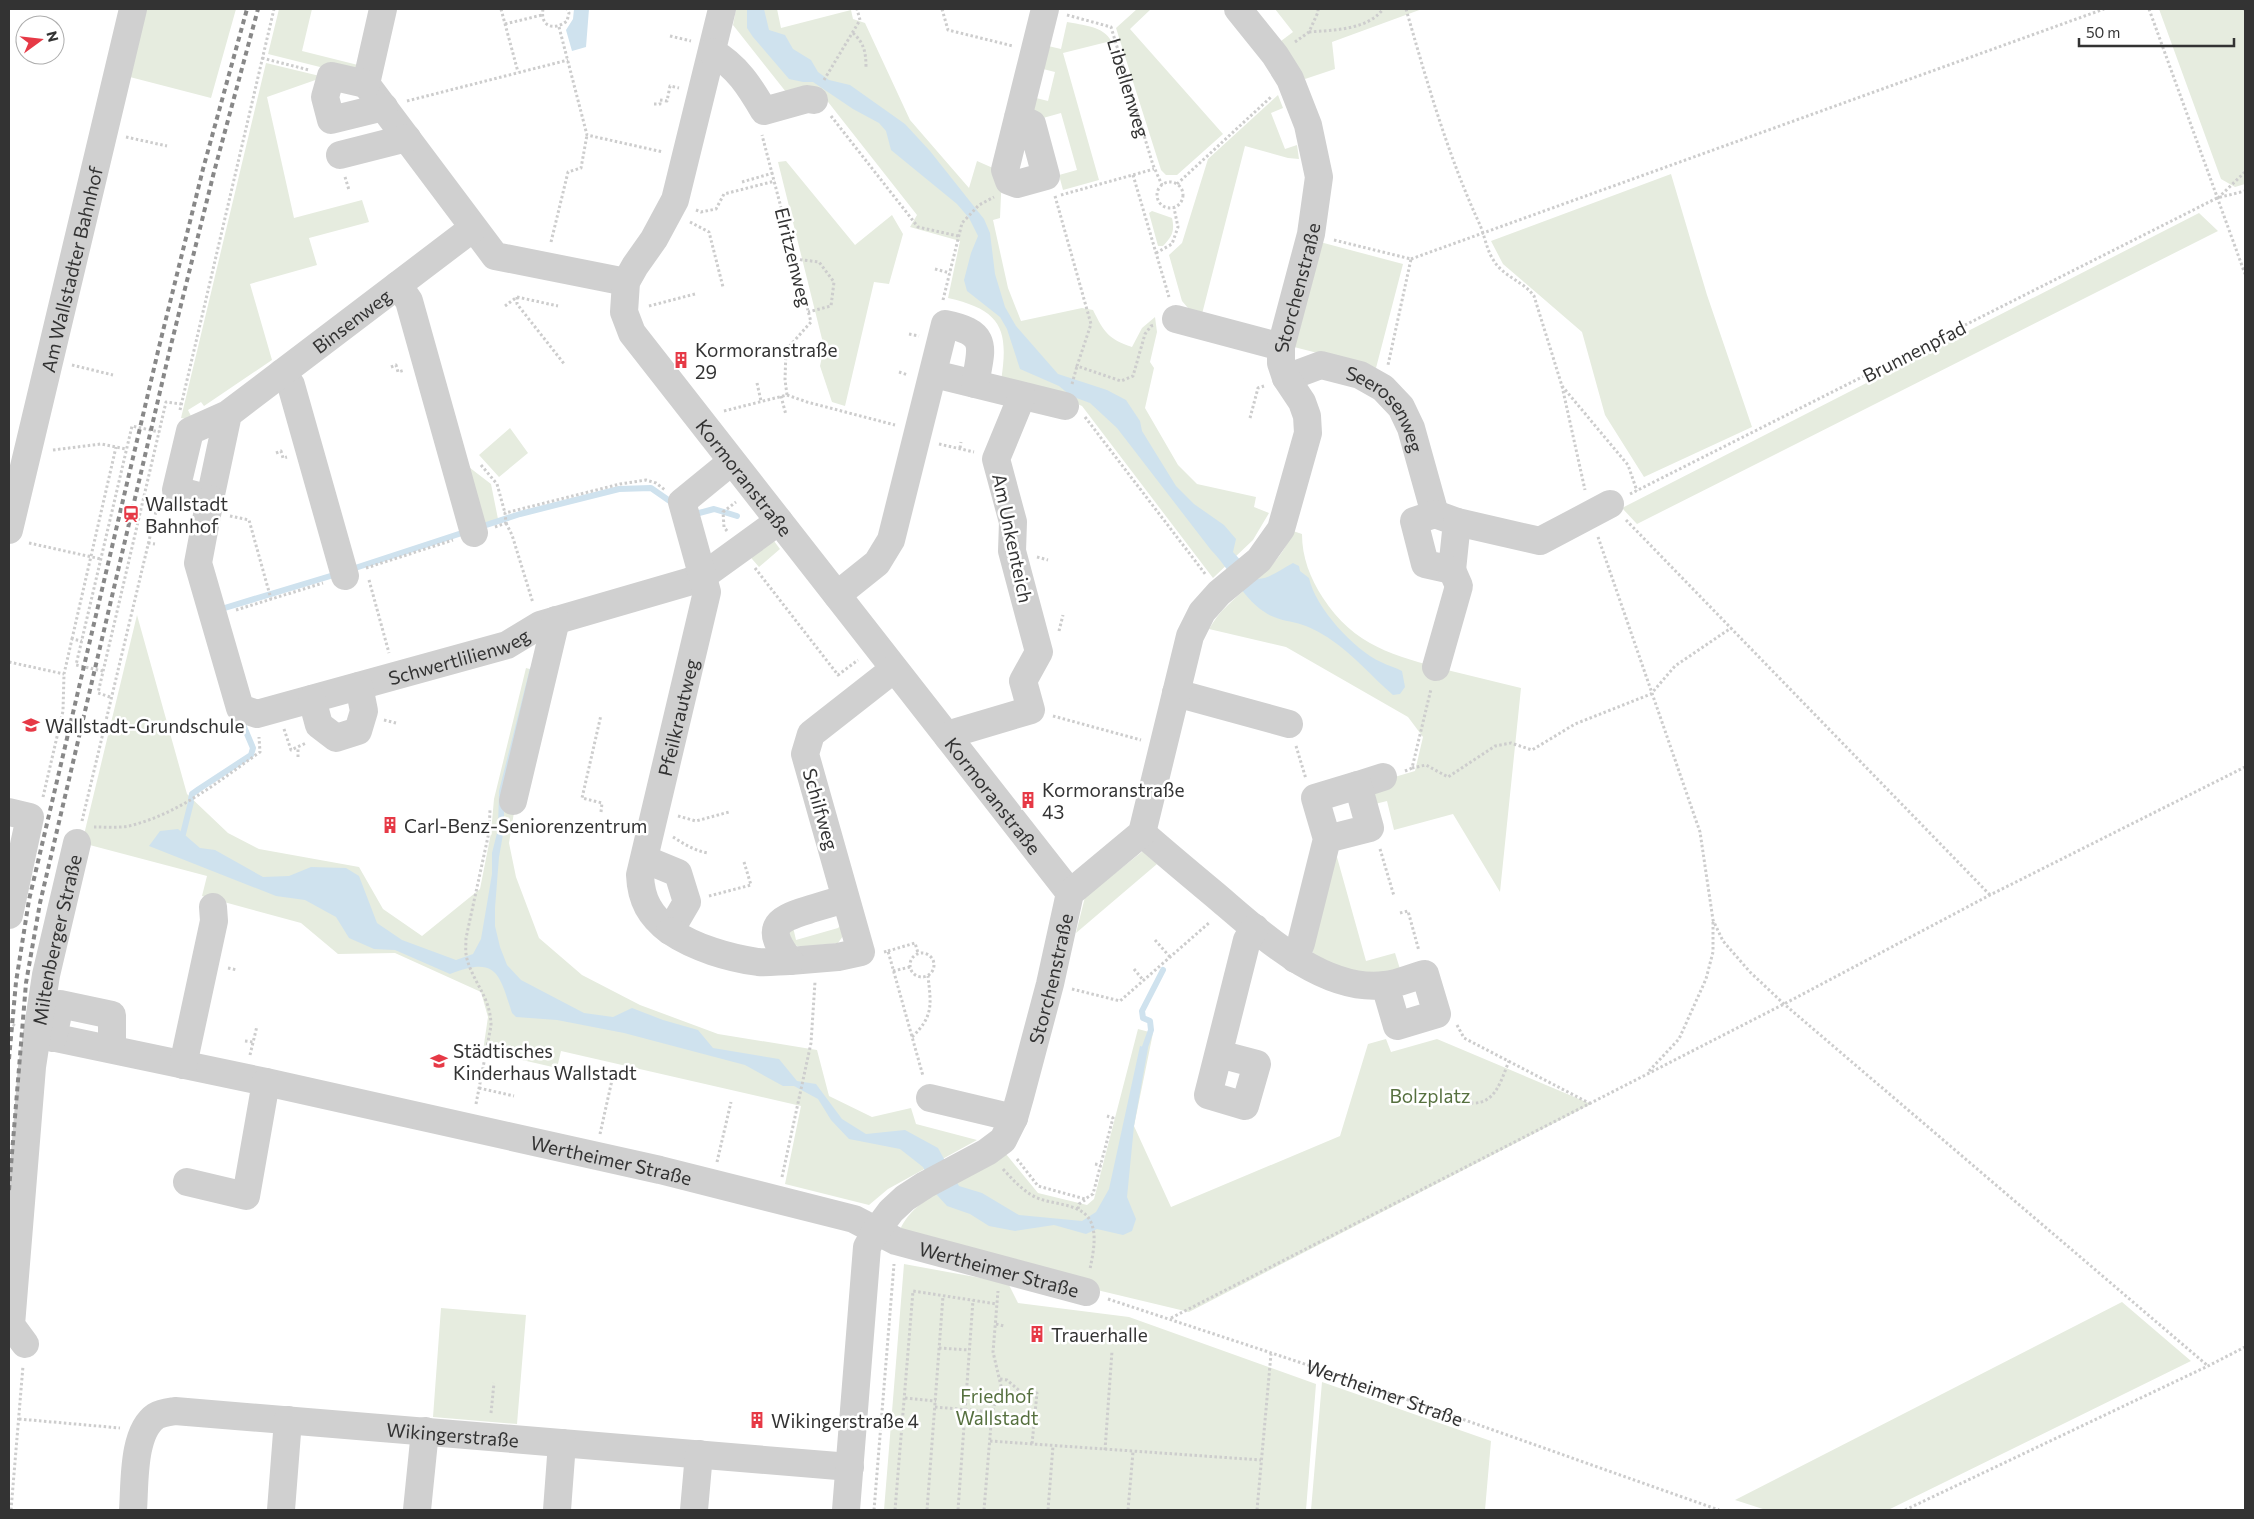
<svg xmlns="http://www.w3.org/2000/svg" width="2254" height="1519" font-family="Commissioner,sans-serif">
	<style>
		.green { fill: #e6ecdf }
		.water { fill: #cfe2ee }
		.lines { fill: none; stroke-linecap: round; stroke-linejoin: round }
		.stream { stroke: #cfe2ee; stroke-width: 6 }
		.path { stroke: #cdcdcd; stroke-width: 3; stroke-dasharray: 2.5 2.5; stroke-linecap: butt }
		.minor { stroke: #d0d0d0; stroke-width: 28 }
		.rail { stroke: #888; stroke-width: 4; stroke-dasharray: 5 4; stroke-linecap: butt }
		.labels { text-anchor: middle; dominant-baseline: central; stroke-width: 5; stroke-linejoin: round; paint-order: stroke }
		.street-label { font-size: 19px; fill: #333; stroke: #fff }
		.poi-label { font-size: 19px; fill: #333; stroke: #fff; text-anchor: start }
		.park-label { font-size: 19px; fill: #56703f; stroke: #fff }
	</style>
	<rect width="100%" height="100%" fill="#fff"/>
	<!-- green -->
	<path class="green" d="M142 9H236L211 98 126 76Z
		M279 9H312L302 51 358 65 356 76 268 54Z
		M736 9H777L781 28 851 10 853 19 865 23 910 120 969 188 977 161 1002 172 1000 218 993 220 1008 288 1021 321 1082 308 1093 310C1104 332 1108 339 1132 347L1142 328 1155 317 1157 332 1150 362 1154 368 1145 408 1178 465 1197 484 1256 497 1254 507 1269 513 1253 540 1213 578 1082 406 1064 398 1001 381C1009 330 1002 310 948 298L960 241 910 227 917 215 821 93 790 97 733 25Z
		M1137 9H1151L1130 29 1223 134 1177 175H1166L1161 170 1116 28Z
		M1275 9H1422L1332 42 1335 69 1305 79 1281 41 1293 32Z
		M2159 9H2245V184L2235 187 2221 179Z
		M1067 22C1082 25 1104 26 1111 41L1063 53 1099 180 1063 190 1059 175 1077 170 1061 113 1043 118 1031 110 1032 97 1048 101 1055 72 1039 68 1044 45 1061 49Z
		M266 63 324 77 267 97 294 218 362 200 369 222 309 238 317 265 250 284 272 360 204 406 201 402 188 410 193 420 181 418Z
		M1278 95 1283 108 1271 113 1285 149 1297 145 1299 159 1288 158 1245 146 1202 314 1188 308 1182 301 1169 255 1182 243 1208 159Z
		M786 161 855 245 892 215 903 234 889 284 874 282 845 406 832 402 820 366 824 347 778 162Z
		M1671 174 1707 295 1752 427 1644 477 1605 415 1582 332 1503 264 1491 241Z
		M1152 211 1172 218C1175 231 1172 237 1163 246H1158L1149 213Z
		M2199 213 2218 231 1637 524 1622 508Z
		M1320 242 1403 264 1376 368 1294 347Z
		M510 428 528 453 499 477 479 455Z
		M461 461 491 484 498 519 477 526Z
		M1293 531 1302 534C1302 557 1310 578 1323 598 1354 646 1395 656 1447 670 1472 676 1496 682 1521 688L1500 892 1453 814 1394 830 1387 801 1371 805 1367 791 1381 781 1415 771 1423 737 1408 717 1286 647 1209 629C1214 621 1219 613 1226 607 1252 580 1278 569 1293 531Z
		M768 533 780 549 759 567 746 552Z
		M137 615 187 794 228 833 259 849 359 867 383 909 422 936 480 889 491 833 494 799 526 668 537 671 509 843 516 877 539 938 582 975 640 1005 718 1034 817 1050 829 1096 872 1117 911 1108 916 1124 977 1140 888 1189 869 1205 785 1184 801 1106 561 1051 557 1068 483 1051 488 1017 481 992 395 953 338 954 301 923 202 896 207 876 82 843Z
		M1335 850 1366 961 1395 953 1400 969 1376 976 1321 962 1314 955 1310 946Z
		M1143 851 1157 864 1076 933 1085 897Z
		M846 920 848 929 838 943 802 947 793 945 789 932 793 927 796 940 838 928Z
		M1138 1029 1153 1033 1134 1126 1171 1207 1340 1136 1368 1044 1386 1039 1391 1052 1437 1039 1591 1104 1189 1312 1097 1290 1098 1285 1034 1266 899 1233C912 1193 976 1179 1006 1154L1038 1193 1087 1205 1094 1199Z
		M904 1264 1008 1283 1018 1303 1129 1317 1316 1384 1306 1510H884Z
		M2122 1302 2191 1361 1888 1510H1766L1735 1500Z
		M441 1308 526 1315 517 1424 433 1417Z
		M1322 1382 1491 1441 1485 1510H1311Z"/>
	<!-- water -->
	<path class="water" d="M574 9H589L586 47 572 51 566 30 573 19Z
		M747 9H764L769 30 785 35 793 49 811 60 818 72 829 80 850 85 905 124 930 151 984 219 990 233 995 274 1005 307 1016 326 1058 374 1107 390 1126 400 1140 421 1142 431 1176 486 1194 504 1224 525 1236 539 1233 552 1258 579C1271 578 1281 569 1293 563L1299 566 1300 571 1309 578C1315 607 1354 650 1381 662 1388 666 1395 667 1402 671L1405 687 1400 694 1393 695C1372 677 1354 655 1330 639 1323 634 1312 628 1303 625 1288 620 1277 621 1263 611 1242 597 1229 568 1211 550L1117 428 1090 403 1071 396 1059 386 1020 369 1007 329 1000 317 967 291 964 280 971 253 978 236 969 218 957 204 891 150 886 131 879 123 853 109 813 82H803L789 79 753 37 747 28Z
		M533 665 504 791V829L499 857 495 908V926L500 947 507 965 521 980 584 1013 613 1017 632 1008 663 1020 698 1030 713 1048 779 1059 797 1081 816 1084 842 1119 866 1134 905 1130 938 1148 959 1186 982 1193 1019 1215 1082 1221 1096 1212 1109 1189 1140 1046 1148 1048 1134 1126 1127 1197 1136 1219 1132 1231 1123 1235 1097 1229 1086 1234 1054 1225 1015 1231 989 1226 970 1214 947 1206 937 1195 923 1167 900 1149 849 1139 831 1120 818 1099 794 1086H783L745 1065 624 1033 557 1020 516 1017 512 1013C499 973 497 956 450 974L395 950 374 949 349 938 336 917 305 900 276 896 149 846 160 831 178 829 200 848 215 850 263 877 289 876 311 867 346 868 359 876 377 923 402 940 456 960 473 954 481 939 492 874V853L498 829 499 791 530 668Z"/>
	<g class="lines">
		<!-- stream -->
		<path class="stream" d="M693 512 699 513 714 509 737 516
			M480 527 520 514 619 489 651 488 674 504
			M349 570 468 531
			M218 610 337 574
			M191 799 192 794 199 789 251 755 253 748 239 715
			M183 834 191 802
			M1145 1047 1151 1030 1150 1021 1143 1018 1142 1011 1163 970"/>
		<!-- path -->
		<g class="path">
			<path d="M501 9 518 72"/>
			<path d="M543 9C540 27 554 31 567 21L569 13 567 9"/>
			<path d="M942 9 948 30 1013 46"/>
			<path d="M1406 9C1427 82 1448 156 1480 225 1485 237 1487 251 1494 261 1504 277 1523 281 1534 296L1562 386 1628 465 1637 491"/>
			<path d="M2149 9 2245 274"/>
			<path d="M2244 9 2245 10"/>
			<path id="s1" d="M1067 15 1111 27 1153 165 1162 185"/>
			<path d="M505 24 542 15"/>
			<path d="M559 27 587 135 663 152"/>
			<path d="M1309 32C1333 30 1368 30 1383 9"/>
			<path d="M853 33C864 43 866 52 866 68"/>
			<path d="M670 36 691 41"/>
			<path d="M1295 42 1309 32 1318 12V9"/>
			<path d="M262 58 309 70"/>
			<path d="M824 80 860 20 857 9"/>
			<path d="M407 101 568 60"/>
			<path d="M654 104H660V100L667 101 670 86 679 88"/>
			<path d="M831 116 918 227 958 236"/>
			<path d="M126 137 167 146"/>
			<path d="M1133 175 1169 297"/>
			<path d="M345 177 349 190"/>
			<path d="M742 182 773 173"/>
			<circle cx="1170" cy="195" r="13"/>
			<path d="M1177 184 1271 97"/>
			<path d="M1061 195 1154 169"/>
			<path d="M1055 196 1091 324 1077 366 1121 381 1133 376 1145 334 1151 326 1155 325"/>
			<path d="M2218 198 2245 172"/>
			<path d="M696 210 701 212 716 209 724 194 775 181"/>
			<path d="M690 222 709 232 723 287"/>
			<path d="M1334 240 1411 259 1388 365"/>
			<path d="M551 242 568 172 581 168 587 135"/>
			<path d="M1156 253 1172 244 1178 227 1174 208"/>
			<path d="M795 259 819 262 834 282 831 306 808 312"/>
			<path d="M1411 259 2104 9"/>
			<path d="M935 269 950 273"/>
			<path d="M517 297V304L565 365"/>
			<path d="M943 300 962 223 979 205 994 197"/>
			<path d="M505 306 517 297 558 306"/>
			<path d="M649 306 695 294"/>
			<path d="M909 334 919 336"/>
			<path d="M72 365 113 375"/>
			<path d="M391 367 396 365 398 372 405 370"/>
			<path d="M899 372 908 375"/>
			<path d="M757 383 761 401"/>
			<path d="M1072 384 1077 366"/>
			<path d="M1562 386 1585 490"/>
			<path d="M787 395 807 402 895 425"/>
			<path d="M781 396 786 415"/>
			<path d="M180 410 274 9"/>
			<path d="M724 411 787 395 785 380 786 350 811 322 762 135"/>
			<path d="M1085 417 1206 575"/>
			<path d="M1250 418 1258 388 1264 386"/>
			<path d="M939 444 974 452"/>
			<path d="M960 448 961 442"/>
			<path d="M53 450 101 444 126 449"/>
			<path d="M276 453 281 451 283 458 287 457"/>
			<path d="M481 465 497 484 505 513"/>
			<path d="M1630 494 2217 198 2245 191"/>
			<path d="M230 516 249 520 271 599"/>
			<path d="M1626 520 1990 895"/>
			<path d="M506 523 512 535 533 603"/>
			<path d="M495 527 506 523 505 513 620 484 646 480 656 483 665 490"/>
			<path d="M727 531 724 527 723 512 736 502"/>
			<path d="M1598 537 1700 832 1713 920 1723 941 1750 972 1784 1004 2208 1366"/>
			<path d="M29 543 101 559"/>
			<path d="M148 543 155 544"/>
			<path d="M1037 557 1048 560"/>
			<path d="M366 568 453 540"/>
			<path d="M755 568 838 675 858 660"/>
			<path d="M369 580 389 653"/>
			<path d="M236 610 323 583"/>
			<path d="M1059 631 1063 615"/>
			<path d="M72 639 116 447"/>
			<path d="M9 662 64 674"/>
			<path d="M103 671 76 665 132 426 159 432"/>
			<path d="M110 697 98 693 166 402 181 404"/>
			<path d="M1053 716 1141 740"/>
			<path d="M384 720 396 723"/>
			<path d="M284 729 291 750 306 743"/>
			<path d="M1296 746 1306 779"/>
			<path d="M298 757V748"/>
			<path d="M1412 768 1426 765 1448 777 1495 746 1511 743 1532 750 1575 724 1651 694 1675 666 1731 628"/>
			<path d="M1405 771 1412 768 1431 689"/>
			<path d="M43 797 63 711 64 674 72 639 82 641"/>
			<path d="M601 812 602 803 582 798 601 715"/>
			<path d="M678 816 696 821 729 812"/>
			<path d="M82 821 158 503"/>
			<path d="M94 827C105 827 118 828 129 826 179 814 219 781 260 752L259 737"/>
			<path d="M673 837C684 844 695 851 708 853"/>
			<path d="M1380 849 1394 896"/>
			<path d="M709 896 751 885 744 862"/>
			<path d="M1400 913 1408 911 1419 951"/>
			<path d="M1155 940 1170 957"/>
			<path d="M888 951 915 943 918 953"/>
			<path d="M884 952 888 951 923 1076"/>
			<circle cx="922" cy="965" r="12"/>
			<path d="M228 968 237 970"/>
			<path d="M1134 969 1143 980"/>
			<path d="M893 971 910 967"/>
			<path d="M1072 989 1120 1001 1210 922"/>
			<path d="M9 1021 15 1026"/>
			<path d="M1457 1025 1464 1038 1591 1104"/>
			<path d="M912 1037C934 1016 931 1004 928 976"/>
			<path d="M245 1041 253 1042"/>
			<path d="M250 1055 257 1026"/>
			<path d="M1649 1071 1679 1039 1706 979 1713 952V921"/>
			<path d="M479 1088 514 1096"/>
			<path d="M1464 1095 1472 1103C1496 1104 1501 1080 1509 1061"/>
			<path d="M476 1104 491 1026C491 998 474 984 467 959 465 952 466 945 466 938L489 832 490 810"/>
			<path d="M600 1134 614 1071"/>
			<path d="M1017 1159 1038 1186 1085 1199 1093 1194 1113 1118 1107 1116"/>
			<path d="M717 1162 731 1102"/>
			<path d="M1095 1164 1101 1165"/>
			<path d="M1003 1169C1013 1180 1022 1190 1035 1197 1048 1203 1064 1203 1077 1209 1101 1219 1094 1249 1090 1269"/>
			<path d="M782 1177 811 1043 815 982"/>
			<path d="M1078 1209 1079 1204 1085 1200"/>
			<path id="s2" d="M1108 1299 1332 1373 1719 1510"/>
			<path d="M1171 1318 1784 1004 1990 895 2245 767"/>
			<path d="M996 1324 1004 1326"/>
			<path d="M939 1348 969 1350"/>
			<path d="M1000 1379 1007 1380 1021 1392 1037 1393 1032 1444"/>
			<path d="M905 1398 936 1401"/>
			<path d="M935 1407 992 1412"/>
			<path d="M491 1413 494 1383"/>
			<path d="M19 1419 120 1428"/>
			<path d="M990 1441 1261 1460"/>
			<path d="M1105 1450 1112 1351"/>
			<path d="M11 1510 23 1366"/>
			<path d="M874 1510 894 1264"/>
			<path d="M895 1510 913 1291 997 1304"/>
			<path d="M927 1510 943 1296"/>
			<path d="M958 1510 973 1300"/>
			<path d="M984 1510 992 1412 1001 1386 993 1352 998 1291"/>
			<path d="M1048 1510 1053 1446"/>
			<path d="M1128 1510 1133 1452"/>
			<path d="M1257 1510 1271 1354"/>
			<path d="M1905 1510 2208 1366 2245 1347"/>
		</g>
		<!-- minor -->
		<g class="minor">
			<path d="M383 9 366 84 495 256 626 282"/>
			<path id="s3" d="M722 9 675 200 654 239 635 266 626 282 624 312 632 333 1070 893"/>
			<path d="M712 52C737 66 750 87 764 111L807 99 814 100"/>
			<path d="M366 84 331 76 325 97 331 120 384 107"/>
			<path d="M1018 117 1032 124 1046 176 1017 184 1009 181 1005 170 1045 9"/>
			<path d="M340 155 407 138"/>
			<path d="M398 285 409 301 474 533"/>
			<path d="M1176 319 1281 347"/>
			<path d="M282 373 291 385 345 576"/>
			<path d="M934 374 1065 406"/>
			<path id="s4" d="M1286 378 1321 365 1360 375 1383 388 1401 407 1411 428 1435 514"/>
			<path id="s5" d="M228 414 210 499 176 490 190 431 228 414 473 228"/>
			<path id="s6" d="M210 499 198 563 240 708 257 714 507 645 540 625 688 582 703 576 779 521"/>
			<path d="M1435 514 1457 522 1452 570 1425 564 1414 521Z"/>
			<path d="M1457 522 1540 541 1610 504"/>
			<path id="s7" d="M9 530 133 9"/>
			<path d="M837 595 877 563 891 540 945 324C989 333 982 346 975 384"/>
			<path d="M1436 667 1459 586 1452 570"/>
			<path d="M1176 693 1289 724"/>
			<path d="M312 699 319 725 336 738 358 731 364 711 359 686"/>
			<path d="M948 737 957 732 1031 710 1023 681 1039 652 1012 551 1013 522 996 459 1022 396"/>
			<path d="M1358 785 1383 777"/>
			<path d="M513 801 556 620"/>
			<path d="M9 812 30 817 9 915"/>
			<path d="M1142 833C1166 854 1190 874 1214 894 1259 932 1322 993 1385 985 1398 984 1412 977 1425 974L1437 1014 1397 1026 1385 985"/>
			<path id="s8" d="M644 859 678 873 687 902 670 931C650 916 641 900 640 875L707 592 682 502 731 462"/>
			<path d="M846 899C833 902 821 906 808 910 774 920 765 929 790 961L838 957 861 952 805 754 811 734 894 669"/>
			<path d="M670 931C695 948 729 958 758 962 768 963 780 961 790 961"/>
			<path d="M1295 959 1301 943 1327 839 1315 798 1358 785 1370 828 1327 839"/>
			<path id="s9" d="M37 1034 266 1082 660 1170 854 1219 896 1241 1086 1292"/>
			<path d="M53 1038 60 1004 112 1015V1049"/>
			<path d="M1219 1054 1257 1064 1245 1106 1208 1095 1247 940 1255 928"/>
			<path d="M183 1065 214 921 213 907"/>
			<path d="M930 1098 1014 1118"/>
			<path d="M187 1182 246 1196 266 1082"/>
			<path id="s10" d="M25 1344 11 1325 32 1067 46 975 77 843"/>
			<path id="s11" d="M133 1510C135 1485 132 1432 156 1416 161 1413 169 1412 175 1411L850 1467"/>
			<path d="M281 1510 288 1420"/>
			<path d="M417 1510 425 1431"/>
			<path d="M557 1510 562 1443"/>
			<path d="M694 1510 699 1454"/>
			<path id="s12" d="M846 1510 867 1247 876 1231 891 1211 905 1198 925 1185 987 1152 1003 1140 1014 1118 1020 1097 1050 984 1070 893 1142 833 1190 636 1202 612 1219 593 1259 560 1281 529 1308 433 1307 416 1302 402 1286 378 1281 363V347L1311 234 1319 177 1308 125 1290 79 1275 55 1238 9"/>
		</g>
		<!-- rail -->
		<path class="rail" d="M9 1059 16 982 29 900 159 347 203 169 247 9
			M9 1190 26 983 40 903 170 349 214 172 258 9"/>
	</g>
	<!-- icons -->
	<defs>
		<g id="building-bare" transform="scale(1.35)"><path d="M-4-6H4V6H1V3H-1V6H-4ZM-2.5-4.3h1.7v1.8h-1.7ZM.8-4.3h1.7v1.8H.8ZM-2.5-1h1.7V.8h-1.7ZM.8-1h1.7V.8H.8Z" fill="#e63946" stroke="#fff" stroke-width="2.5" paint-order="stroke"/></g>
		<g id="station-bare" transform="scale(1.35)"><path d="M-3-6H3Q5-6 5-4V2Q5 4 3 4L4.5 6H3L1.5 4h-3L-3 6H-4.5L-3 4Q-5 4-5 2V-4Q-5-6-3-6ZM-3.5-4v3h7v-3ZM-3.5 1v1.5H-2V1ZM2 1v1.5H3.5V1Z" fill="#e63946" stroke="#fff" stroke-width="2.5" paint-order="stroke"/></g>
		<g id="school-bare" transform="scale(1.35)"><path d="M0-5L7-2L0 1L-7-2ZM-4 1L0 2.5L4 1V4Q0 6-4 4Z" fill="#e63946" stroke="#fff" stroke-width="2.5" paint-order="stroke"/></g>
	</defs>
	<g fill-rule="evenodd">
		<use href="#building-bare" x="681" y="360"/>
		<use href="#station-bare" x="131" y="514"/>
		<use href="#school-bare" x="31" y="725"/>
		<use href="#building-bare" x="1028" y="800"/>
		<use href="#building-bare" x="390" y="825"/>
		<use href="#school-bare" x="439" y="1061"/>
		<use href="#building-bare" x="1037" y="1334"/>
		<use href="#building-bare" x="757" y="1420"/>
	</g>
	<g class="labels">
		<!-- street labels -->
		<g class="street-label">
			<text stroke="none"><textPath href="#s1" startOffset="109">Libellenweg</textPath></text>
			<text transform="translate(794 257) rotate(76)">Elritzenweg</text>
			<text stroke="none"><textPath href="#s7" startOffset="268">Am Wallstadter Bahnhof</textPath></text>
			<text stroke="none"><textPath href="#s12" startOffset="1389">Storchenstraße</textPath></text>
			<text stroke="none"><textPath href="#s5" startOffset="379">Binsenweg</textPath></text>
			<text transform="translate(1914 351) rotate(-27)">Brunnenpfad</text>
			<text stroke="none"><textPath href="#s4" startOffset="121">Seerosenweg</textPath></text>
			<text stroke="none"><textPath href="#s3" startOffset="528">Kormoranstraße</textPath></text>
			<text transform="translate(1013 538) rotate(78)">Am Unkenteich</text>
			<text stroke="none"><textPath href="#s6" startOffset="444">Schwertlilienweg</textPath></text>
			<text stroke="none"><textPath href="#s8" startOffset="329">Pfeilkrautweg</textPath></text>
			<text stroke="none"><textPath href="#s3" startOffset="932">Kormoranstraße</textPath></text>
			<text transform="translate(821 809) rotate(74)">Schilfweg</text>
			<text stroke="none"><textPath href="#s10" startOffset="412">Miltenberger Straße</textPath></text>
			<text stroke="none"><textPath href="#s12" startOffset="609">Storchenstraße</textPath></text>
			<text stroke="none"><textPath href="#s9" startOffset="588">Wertheimer Straße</textPath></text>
			<text stroke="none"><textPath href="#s9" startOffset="992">Wertheimer Straße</textPath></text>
			<text stroke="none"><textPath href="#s2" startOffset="292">Wertheimer Straße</textPath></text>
			<text stroke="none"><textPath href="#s11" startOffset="398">Wikingerstraße</textPath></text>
		</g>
		<!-- poi labels -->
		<g class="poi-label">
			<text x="695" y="349">Kormoranstraße<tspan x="695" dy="22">29</tspan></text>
			<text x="145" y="503">Wallstadt<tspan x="145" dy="22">Bahnhof</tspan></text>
			<text x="45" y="725">Wallstadt-Grundschule</text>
			<text x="1042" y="789">Kormoranstraße<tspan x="1042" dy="22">43</tspan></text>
			<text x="404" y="825">Carl-Benz-Seniorenzentrum</text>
			<text x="453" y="1050">Städtisches<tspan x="453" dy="22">Kinderhaus Wallstadt</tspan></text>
			<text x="1051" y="1334">Trauerhalle</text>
			<text x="771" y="1420">Wikingerstraße 4</text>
		</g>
		<!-- park labels -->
		<g class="park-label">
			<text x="1430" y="1095">Bolzplatz</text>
			<text x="997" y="1395">Friedhof<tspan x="997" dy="22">Wallstadt</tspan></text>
		</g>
	</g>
	<!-- border -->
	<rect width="2254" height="1519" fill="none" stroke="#333333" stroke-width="20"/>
	<!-- north arrow -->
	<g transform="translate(40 40) rotate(75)"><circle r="24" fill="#ffffff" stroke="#adadad"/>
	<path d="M0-4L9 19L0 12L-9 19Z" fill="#e63946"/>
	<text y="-8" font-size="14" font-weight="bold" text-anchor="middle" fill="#333333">N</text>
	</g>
	<!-- scale -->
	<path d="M2079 38v8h155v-8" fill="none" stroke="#333333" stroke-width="2.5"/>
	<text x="2086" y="38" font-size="15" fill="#333333" stroke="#ffffff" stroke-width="4" paint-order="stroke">50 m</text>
</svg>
